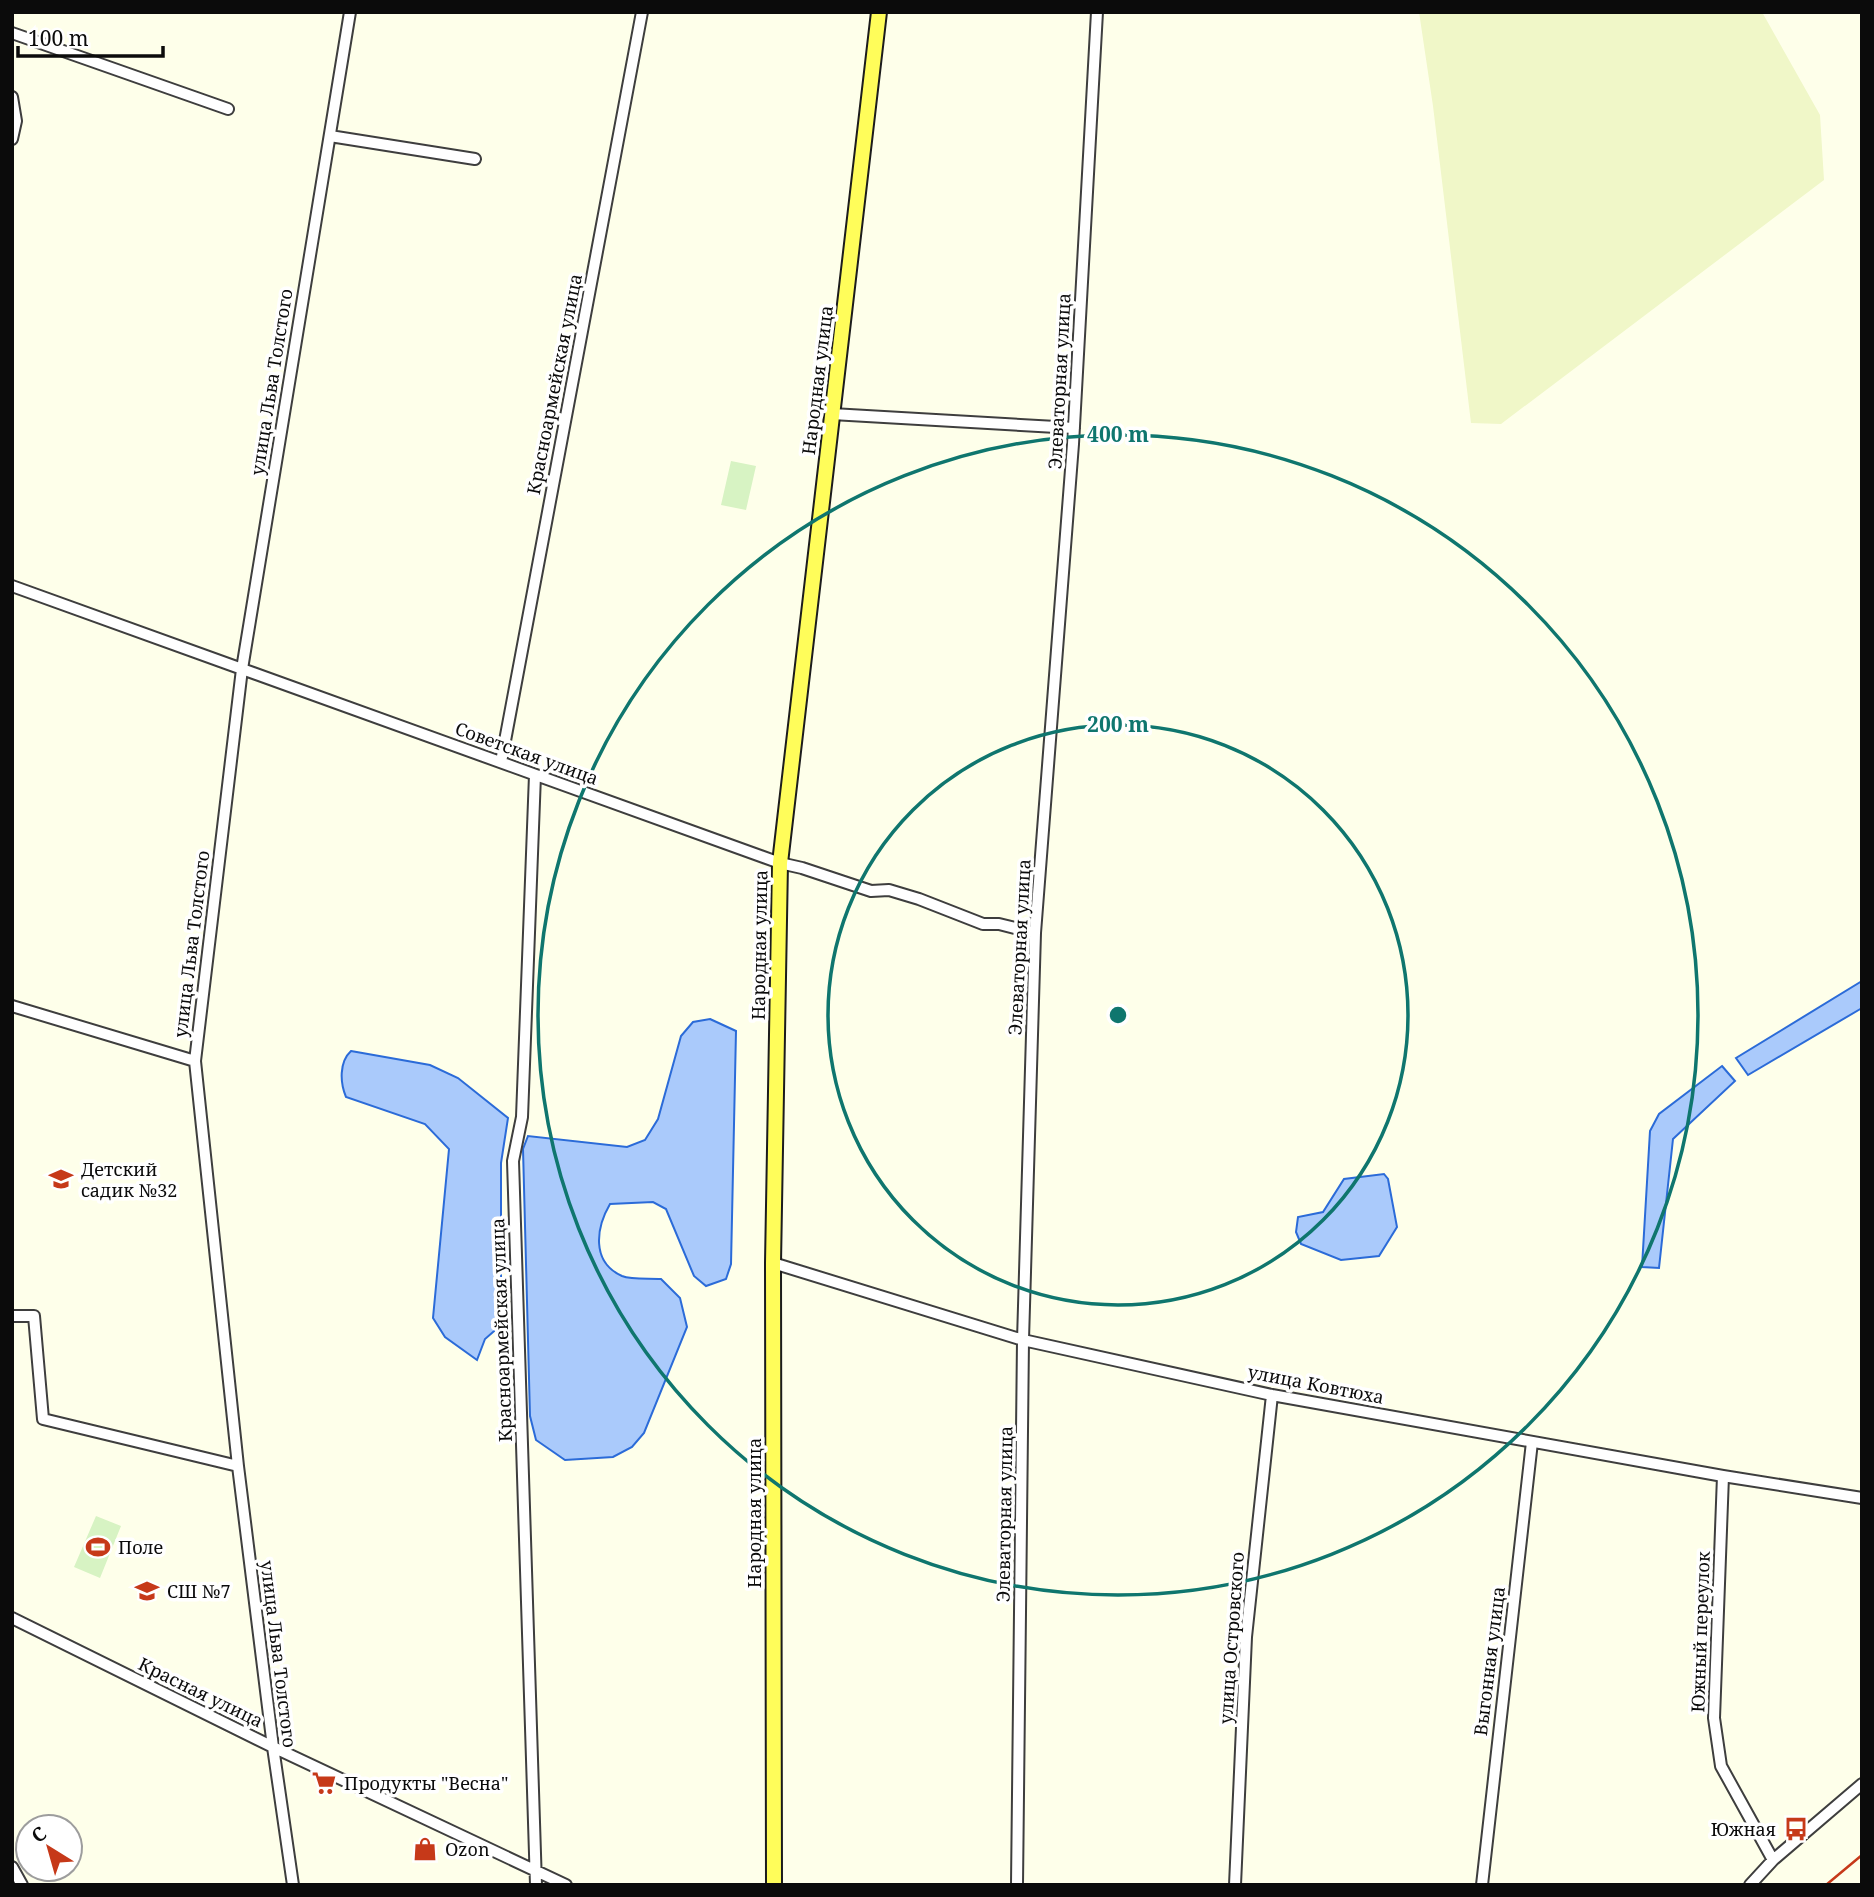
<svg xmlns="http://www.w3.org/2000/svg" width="1874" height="1897" font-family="'Noto Serif',serif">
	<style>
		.farmland { fill: #f0f7c8 }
		.pitch { fill: #d7f3c3 }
		.water { fill: #aacafb; stroke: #2b6bd8; stroke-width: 2 }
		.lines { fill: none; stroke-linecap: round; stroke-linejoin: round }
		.minor-casing { stroke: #3e3e3e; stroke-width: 14 }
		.major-casing { stroke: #1c1c1c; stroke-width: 18 }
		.minor { stroke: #fff; stroke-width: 10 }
		.major { stroke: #fffd5a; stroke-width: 14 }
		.rail { stroke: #c63919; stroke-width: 2.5 }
		.ring { fill: none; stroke: #0f766e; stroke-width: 3.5 }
		.labels { text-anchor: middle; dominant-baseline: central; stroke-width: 7; stroke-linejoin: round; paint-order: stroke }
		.street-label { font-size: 18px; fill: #0b0b0b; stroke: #fff }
		.poi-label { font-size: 18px; fill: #0b0b0b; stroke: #fff; text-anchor: start }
		.centre { fill: #0f766e; stroke: #fff; stroke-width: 3.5 }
		.ring-label { font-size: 21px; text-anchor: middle; font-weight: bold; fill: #0f766e; stroke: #fff; stroke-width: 7; stroke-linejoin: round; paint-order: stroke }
	</style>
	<rect width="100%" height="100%" fill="#feffea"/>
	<!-- farmland -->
	<path class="farmland" d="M1419 12H1762L1820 115 1824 180 1501 424 1471 423 1433 106Z"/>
	<!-- pitch -->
	<path class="pitch" d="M731 461 756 466 746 510 721 505Z
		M96 1516 121 1526 100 1578 74 1567Z"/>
	<!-- water -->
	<path class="water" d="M1862 981V1008L1748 1075 1736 1058Z
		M710 1019 736 1031 731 1264 726 1279 706 1286 694 1276 666 1209 653 1202 610 1204C596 1228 591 1262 622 1276 632 1280 650 1278 661 1279L680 1298 687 1327 644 1433 632 1447 613 1457 565 1460 536 1440 530 1416 523 1149 528 1136 627 1147 645 1140 658 1119 681 1036 693 1022Z
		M351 1051 430 1065 458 1078 508 1118 501 1163V1325L485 1339 477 1360 445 1337 433 1318 449 1149 425 1124 346 1097C340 1083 339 1062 351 1051Z
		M1722 1066 1735 1081 1673 1139 1659 1268 1642 1267 1650 1131 1659 1114Z
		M1384 1174 1388 1179 1397 1227 1379 1256 1341 1260 1301 1244 1296 1232 1298 1217 1323 1212 1344 1179Z"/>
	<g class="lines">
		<!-- minor casing -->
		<g class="minor-casing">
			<path id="minor" d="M12 33 228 109
				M12 97 16 121 12 139
				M330 136 475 159
				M832 414 1074 428
				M12 586 780 863 802 868 871 891 889 890 919 899 983 924H999L1035 933
				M501 762 642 12
				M535 775 522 1117 513 1161 536 1885
				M12 1006 195 1061
				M773 1263 1023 1340 1272 1395 1723 1476 1862 1498
				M12 1316H34L43 1419 238 1466
				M1723 1476 1714 1718 1721 1766 1773 1860
				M12 1618 273 1747 566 1885
				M12 1867 22 1885
				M293 1885 273 1747 238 1466 195 1061 242 669 350 12
				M1017 1885 1023 1340 1035 933 1073 444 1097 12
				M1235 1885 1246 1637 1272 1395
				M1482 1885 1532 1442
				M1750 1885 1773 1860 1862 1784"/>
		</g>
		<!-- major casing -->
		<g class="major-casing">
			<path id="major" d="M774 1885 773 1263 780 863 879 12"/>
		</g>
		<!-- minor -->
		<use href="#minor" class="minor"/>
		<!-- major -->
		<use href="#major" class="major"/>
		<!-- rail -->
		<path class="rail" d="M1826 1885 1862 1855"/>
	</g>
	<!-- distance rings -->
	<g class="ring">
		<circle cx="1118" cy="1015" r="290"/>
		<circle cx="1118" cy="1015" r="580"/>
	</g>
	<!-- icons -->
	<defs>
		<g id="school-bare" transform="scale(1.89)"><path d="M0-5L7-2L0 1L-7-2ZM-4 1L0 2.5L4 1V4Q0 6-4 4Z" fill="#c63919" stroke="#fff" stroke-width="2.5" paint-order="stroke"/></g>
		<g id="stadium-bare" transform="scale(1.89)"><path d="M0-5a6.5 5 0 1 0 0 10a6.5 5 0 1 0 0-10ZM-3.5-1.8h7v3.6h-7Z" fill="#c63919" stroke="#fff" stroke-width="2.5" paint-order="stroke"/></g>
		<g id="supermarket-bare" transform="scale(1.89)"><path d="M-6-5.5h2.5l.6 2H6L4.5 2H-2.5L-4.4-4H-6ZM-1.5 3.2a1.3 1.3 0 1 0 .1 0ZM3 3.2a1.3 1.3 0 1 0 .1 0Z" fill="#c63919" stroke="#fff" stroke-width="2.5" paint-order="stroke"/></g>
		<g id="bus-bare" transform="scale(1.89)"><path d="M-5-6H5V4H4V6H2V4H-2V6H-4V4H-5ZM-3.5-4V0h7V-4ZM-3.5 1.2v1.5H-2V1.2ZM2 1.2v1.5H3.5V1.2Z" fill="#c63919" stroke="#fff" stroke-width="2.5" paint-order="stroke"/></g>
		<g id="shop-bare" transform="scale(1.89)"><path d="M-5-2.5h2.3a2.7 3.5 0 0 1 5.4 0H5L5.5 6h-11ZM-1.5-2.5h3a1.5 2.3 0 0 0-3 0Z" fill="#c63919" stroke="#fff" stroke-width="2.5" paint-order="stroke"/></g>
	</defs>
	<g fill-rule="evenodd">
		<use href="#school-bare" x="61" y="1179"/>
		<use href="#stadium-bare" x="98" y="1547"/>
		<use href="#school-bare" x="147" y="1591"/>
		<use href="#supermarket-bare" x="324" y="1783"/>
		<use href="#bus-bare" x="1796" y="1829"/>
		<use href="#shop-bare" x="425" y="1849"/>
	</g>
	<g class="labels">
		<!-- street labels -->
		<g class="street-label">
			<text transform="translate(817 380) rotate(-83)">Народная улица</text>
			<text transform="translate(1059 381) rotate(-87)">Элеваторная улица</text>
			<text transform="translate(271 382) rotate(-81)">улица Льва Толстого</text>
			<text transform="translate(554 384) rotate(-79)">Красноармейская улица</text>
			<text transform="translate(527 753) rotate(20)">Советская улица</text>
			<text transform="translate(191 944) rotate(-83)">улица Льва Толстого</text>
			<text transform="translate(759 945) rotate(-89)">Народная улица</text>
			<text transform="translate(1019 947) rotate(-87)">Элеваторная улица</text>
			<text transform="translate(501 1330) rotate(-92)">Красноармейская улица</text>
			<text transform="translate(1316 1384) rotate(11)">улица Ковтюха</text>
			<text transform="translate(754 1513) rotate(-90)">Народная улица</text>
			<text transform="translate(1004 1514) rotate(-89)">Элеваторная улица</text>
			<text transform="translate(1700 1632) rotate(-88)">Южный переулок</text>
			<text transform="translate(1231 1638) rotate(-86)">улица Островского</text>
			<text transform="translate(279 1654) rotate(83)">улица Льва Толстого</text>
			<text transform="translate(1489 1661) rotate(-83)">Выгонная улица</text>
			<text transform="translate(201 1692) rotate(26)">Красная улица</text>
		</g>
		<!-- poi labels -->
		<g class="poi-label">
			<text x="81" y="1169">Детский<tspan x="81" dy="21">садик №32</tspan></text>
			<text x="118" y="1547">Поле</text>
			<text x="167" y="1591">СШ №7</text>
			<text x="344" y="1783">Продукты "Весна"</text>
			<text x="1776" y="1829" text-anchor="end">Южная</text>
			<text x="445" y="1849">Ozon</text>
		</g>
	</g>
	<circle cx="1118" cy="1015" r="10" class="centre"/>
	<g class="ring-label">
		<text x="1118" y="442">400 m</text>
		<text x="1118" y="732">200 m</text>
	</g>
	<!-- border -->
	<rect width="1874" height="1897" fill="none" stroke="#0b0b0b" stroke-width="28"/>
	<!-- north arrow -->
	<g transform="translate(49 1848) rotate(323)"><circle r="33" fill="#ffffff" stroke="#9d9d9d" stroke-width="2"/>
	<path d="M0-5L12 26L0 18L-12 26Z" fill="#c63919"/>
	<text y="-10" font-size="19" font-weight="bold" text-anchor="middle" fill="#0b0b0b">С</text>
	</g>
	<!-- scale -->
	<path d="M18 46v10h145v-10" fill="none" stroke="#0b0b0b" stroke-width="3.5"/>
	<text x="28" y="46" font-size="21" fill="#0b0b0b" stroke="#ffffff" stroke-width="5" paint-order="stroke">100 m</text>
</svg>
